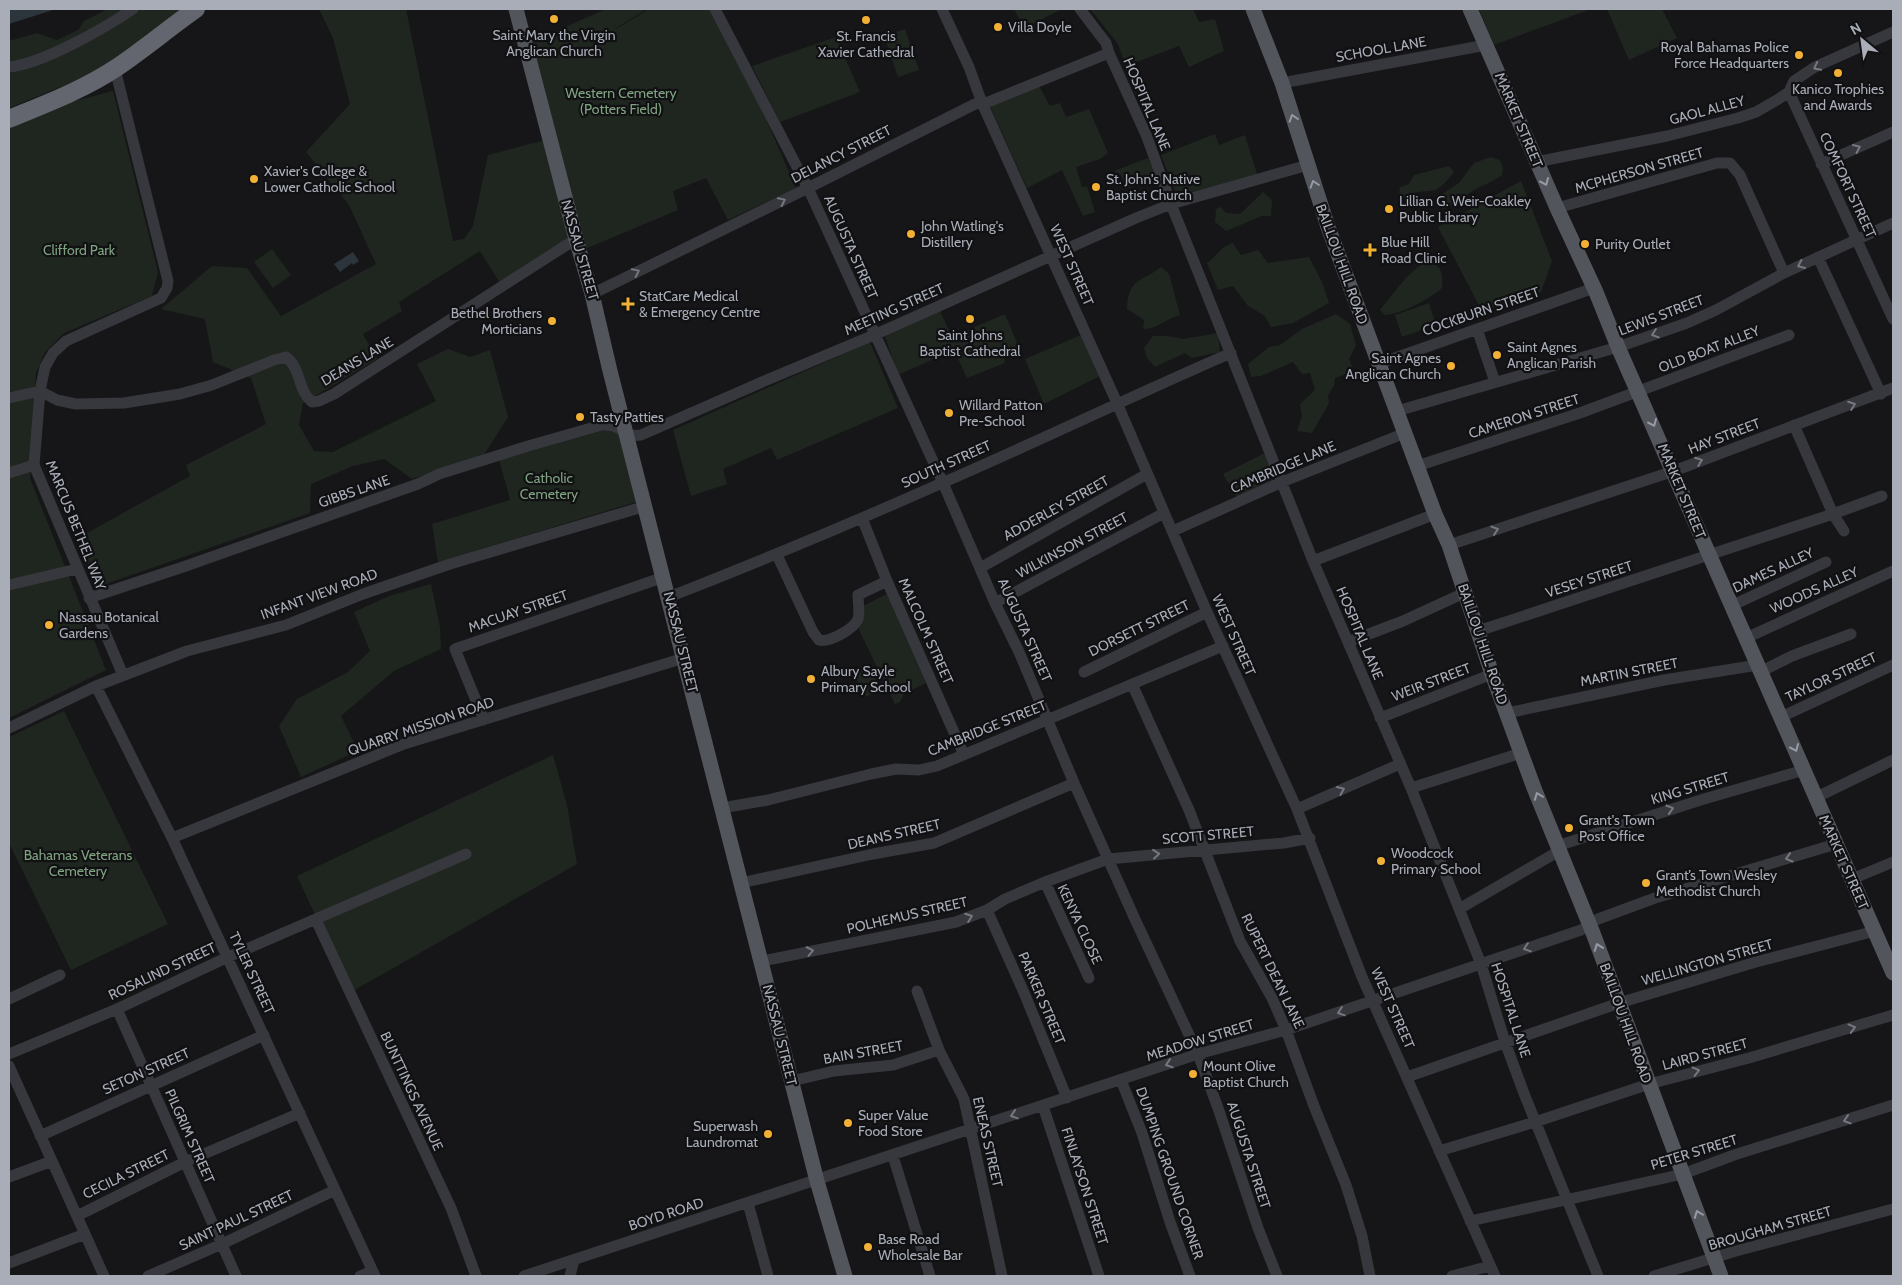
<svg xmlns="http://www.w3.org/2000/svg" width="1902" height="1285" font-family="Cabin,sans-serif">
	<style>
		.green { fill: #1e261f }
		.water { fill: #2c353c }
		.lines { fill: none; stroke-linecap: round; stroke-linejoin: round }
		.minor { stroke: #37383d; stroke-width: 11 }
		.major { stroke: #53555c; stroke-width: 15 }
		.highway { stroke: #63666e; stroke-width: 18 }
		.oneway { stroke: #757881 }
		.oneway2 { stroke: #979ba6 }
		.poi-dot { fill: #f2b134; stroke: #111113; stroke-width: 2 }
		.labels { text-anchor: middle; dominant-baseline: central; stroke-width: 4.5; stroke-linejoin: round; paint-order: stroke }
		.poi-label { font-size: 14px; fill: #a8adb8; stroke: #111113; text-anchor: start }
		.street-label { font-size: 14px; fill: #a8adb8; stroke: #111113 }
		.park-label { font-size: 14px; fill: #7fa381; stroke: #111113 }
	</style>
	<rect width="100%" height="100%" fill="#161618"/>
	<!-- green -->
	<path class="green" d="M108 9H187L121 58 72 87 63 86 9 108V41L37 33 57 40 78 30 84 21Z
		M319 9H406L453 241 464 239 473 226 488 155 545 140 569 238 500 283 480 251 399 302 402 311 363 334 377 359 303 403 299 425 314 451 333 452 436 401 417 364 448 349 470 357 490 350 508 417 484 455 412 479 384 459 353 466 311 484 310 513 97 587 78 538 190 476 186 465 266 424 251 378 213 362 205 319 161 309 212 266 247 268 281 316 376 264 349 205 306 152 350 104 333 38Z
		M606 9H647L616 28 612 21 616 29 649 9H711L759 103 796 188 728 220 706 178 673 191 678 210 585 249 531 42Z
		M1014 9H1062L1024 28Z
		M1090 9H1193L1199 22 1215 19 1224 51 1189 67 1179 46 1126 66 1118 44Z
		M1479 9H1591L1494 45Z
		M1607 9H1662L1677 38 1629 60Z
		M905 29 919 70 898 77 884 36Z
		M836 37 860 92 780 122 752 66Z
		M1038 84 1050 106 1060 103 1066 117 1089 109 1108 153 1100 159 1076 167 1082 187 1087 186 1095 212 1083 216 1062 170 1027 188 989 104Z
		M113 91 158 272 152 296 64 333 45 352 36 373 30 478 106 670 9 718V128L67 103Z
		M1215 134 1219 145 1245 135 1257 174 1178 199 1161 155Z
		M1491 157 1500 160 1503 168 1502 175C1493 182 1483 185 1474 190 1461 198 1459 204 1443 209L1438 205 1439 196 1459 183 1474 163Z
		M1148 158 1155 175 1127 188 1120 174 1114 171Z
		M1449 166 1454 172 1445 183 1436 190 1418 192 1401 198 1399 195 1400 187 1409 184 1414 175Z
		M1521 181 1552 261 1541 292 1482 311 1438 227Z
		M1263 192 1272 200 1271 216H1262L1226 231 1215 222 1216 209 1221 207 1226 213 1240 214Z
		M1233 243 1241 255 1258 250 1268 263 1309 257 1322 282 1329 303 1293 323 1271 327 1265 316 1248 306 1233 286 1218 290 1207 263C1217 256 1221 246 1233 243Z
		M272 249 291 275 273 288 254 262Z
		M1428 261C1442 264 1443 275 1442 288 1430 299 1401 314 1385 315L1380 310C1394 293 1408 271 1428 261Z
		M1161 267 1169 274 1180 315C1166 318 1157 330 1143 329L1144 320 1127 309C1128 278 1140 283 1161 267Z
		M1429 303 1436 325 1402 337 1395 315Z
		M940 311 952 337 1005 314 1020 350 1004 356 1005 363 967 378 954 350 898 375 885 336Z
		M1336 314 1350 324 1356 345 1349 359 1354 371 1335 378 1334 386 1328 395 1329 403 1312 433 1297 431 1302 416 1300 404 1315 390 1310 373 1302 374 1293 362 1261 376 1251 377 1248 364 1269 347 1280 345 1302 329Z
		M1218 333 1220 352 1192 358 1185 353 1155 367 1147 358 1144 348 1153 336H1168L1183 339Z
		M1081 335 1100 376 1044 404 1025 359Z
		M870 342 898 408 777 460 771 448 723 469 727 484 691 496 673 430Z
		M613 428 620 432 636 502 438 562 432 524 510 500 499 459Z
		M1265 453 1274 475 1271 483 1237 498 1223 474Z
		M431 584 440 627 441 649 394 671 341 716 358 751 301 777 279 726 297 699 348 672 370 651 354 612 389 596Z
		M887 594 926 683 904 694 900 702 895 704 859 630 863 606Z
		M867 663 881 689 866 697 852 671Z
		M64 711 168 924 71 970 9 843V737Z
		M553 755 567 805 577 864 351 992 297 876Z"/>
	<!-- water -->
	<path class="water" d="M9 9H56L9 24Z
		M353 252 359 261 353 265 352 263 340 272 334 264Z"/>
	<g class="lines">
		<!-- minor -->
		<path class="minor" d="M715 9 808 188 831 238 943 483 995 603 1019 652 1074 783 1134 917 1198 1054 1218 1108 1258 1228 1277 1276
			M942 9 969 67 982 103 1117 403 1207 612 1297 809 1362 977 1495 1276
			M1080 9 1106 43 1109 53 1147 137 1171 204 1313 561 1411 788 1481 964 1505 1042 1525 1096 1598 1276
			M9 67C42 64 105 28 133 9
			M115 69 168 281 167 288 161 298 66 341 53 353 45 367 40 391 34 465 123 675
			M1282 83 1486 45
			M1789 92 1893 319
			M1536 162 1667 136 1738 118 1756 112 1777 100 1789 92 1794 81 1815 67 1893 32
			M1821 164 1893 132
			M1557 208 1717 163H1730L1740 175 1784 273
			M1818 257 1881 394
			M592 294 808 188 975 104 988 102 1109 53
			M1477 329 1495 382
			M1378 364 1594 288
			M9 398 40 391 57 400 76 404 124 403 180 394 212 385 274 360 286 357C302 369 297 390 312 402L319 401 334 394 576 239
			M1397 411 1618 347 1687 323 1716 310 1784 273 1893 223
			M1794 425 1833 514 1844 531
			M1417 466 1580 413 1789 335
			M9 473 34 465
			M862 518 887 581 964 755
			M1173 531 1282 482 1405 433
			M1449 545 1674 471 1893 388
			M777 555 813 632 819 640C829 643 854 629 858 619 860 612 858 602 858 595L887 581
			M1313 561 1435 514
			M980 568 1147 474
			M9 585 77 569
			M669 597C761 561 852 523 942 483 1039 441 1134 395 1231 353
			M89 598 183 567 418 484 439 474 528 446 602 425C624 424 622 438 641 435L762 382 874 335 1136 218 1171 204 1308 165
			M995 603 1164 513
			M1733 605 1826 562
			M1478 631 1833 514 1882 496
			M1746 638 1893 571
			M1348 642 1403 621 1464 593
			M1762 671 1792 656 1851 634
			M1084 672 1207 612
			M1132 684 1189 810 1240 941 1272 998 1286 1030 1314 1106 1346 1185 1362 1236 1370 1276
			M96 686 172 838 375 1276
			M1507 713 1664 680 1758 665
			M1781 717 1893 665
			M1380 718 1492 674
			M484 720 455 649 664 577
			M9 728 96 686 187 651 286 625 363 594 450 564 646 506
			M1411 788 1521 753
			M1817 797 1893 760
			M722 808 768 800 871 774 896 769 919 770 937 766 1223 646
			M1297 809 1400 764
			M172 838 404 744 684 658
			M1557 846 1704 799 1804 770
			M1852 879 1893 862
			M1045 882 1089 978
			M741 883 873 854 934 843 1074 783
			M1459 909 1559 851
			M987 910 1025 995 1067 1098
			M316 920 451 1208 476 1276
			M762 961 956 922 987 910 1005 899 1045 882 1108 859 1284 843 1310 838
			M917 991 939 1050 964 1099 1002 1276
			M9 999 60 975
			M117 1009 236 1276
			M9 1054 117 1009 228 957 466 854
			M9 1066 104 1276
			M1407 1077 1619 1003 1756 962 1875 931
			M1121 1080 1142 1133 1170 1222 1190 1276
			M792 1081 834 1071 893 1065 939 1050
			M1043 1106 1099 1276
			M40 1136 264 1035
			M1439 1151 1535 1122 1649 1084 1749 1058 1893 1015
			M893 1156 930 1276
			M9 1177 52 1161
			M748 1203 768 1276
			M77 1216 185 1162 300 1113
			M1470 1221 1683 1174 1734 1155 1893 1105
			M9 1263 85 1234
			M148 1276 222 1244 335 1190
			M360 1276 372 1271
			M524 1276 1198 1054 1286 1030 1581 930 1598 919 1655 898 1836 844
			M570 1276 574 1260
			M1452 1276 1490 1266
			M1654 1276 1736 1251 1893 1209"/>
		<!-- major -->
		<path class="major" d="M516 9 576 239 592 294 610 371 817 1181 845 1276
			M1253 9 1282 83 1328 227 1435 514 1449 545 1492 674 1534 788 1593 933 1721 1276
			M1470 9 1557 208 1596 292 1618 347 1893 973"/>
		<!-- highway -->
		<path class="highway" d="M9 119C45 104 83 90 116 68 143 50 169 28 196 9"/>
	</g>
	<!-- one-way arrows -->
	<defs><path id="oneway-chevron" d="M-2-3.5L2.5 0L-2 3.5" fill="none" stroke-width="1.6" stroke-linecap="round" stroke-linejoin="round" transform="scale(1.25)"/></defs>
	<g class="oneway">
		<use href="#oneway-chevron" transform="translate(1817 67) rotate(153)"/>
		<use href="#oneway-chevron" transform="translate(1857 148) rotate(-24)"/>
		<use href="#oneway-chevron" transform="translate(782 201) rotate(-26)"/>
		<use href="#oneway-chevron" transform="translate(1801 265) rotate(155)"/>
		<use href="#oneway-chevron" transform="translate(636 272) rotate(-26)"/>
		<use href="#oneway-chevron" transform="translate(1655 334) rotate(161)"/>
		<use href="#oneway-chevron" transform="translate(1852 405) rotate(-20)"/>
		<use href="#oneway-chevron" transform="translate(1699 461) rotate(-21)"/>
		<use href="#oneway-chevron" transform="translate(1495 530) rotate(-18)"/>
		<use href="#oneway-chevron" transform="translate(1341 790) rotate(-23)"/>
		<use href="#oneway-chevron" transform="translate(1670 809) rotate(-17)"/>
		<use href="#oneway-chevron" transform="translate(1156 854) rotate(-6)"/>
		<use href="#oneway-chevron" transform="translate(1789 858) rotate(163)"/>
		<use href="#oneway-chevron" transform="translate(969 917) rotate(-20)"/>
		<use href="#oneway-chevron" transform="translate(1527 948) rotate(161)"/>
		<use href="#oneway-chevron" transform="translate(810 951) rotate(-12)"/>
		<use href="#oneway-chevron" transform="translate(1341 1012) rotate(161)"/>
		<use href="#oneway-chevron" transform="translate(1852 1028) rotate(-15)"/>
		<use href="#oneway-chevron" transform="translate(1169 1064) rotate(162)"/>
		<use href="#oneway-chevron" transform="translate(1696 1071) rotate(-14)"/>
		<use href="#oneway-chevron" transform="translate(1014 1115) rotate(162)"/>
		<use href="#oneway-chevron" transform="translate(1847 1120) rotate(162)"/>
	</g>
	<g class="oneway2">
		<use href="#oneway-chevron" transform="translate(1293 118) rotate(-108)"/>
		<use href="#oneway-chevron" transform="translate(1545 182) rotate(66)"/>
		<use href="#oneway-chevron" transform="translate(1314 184) rotate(-108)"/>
		<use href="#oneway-chevron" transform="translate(1653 423) rotate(66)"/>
		<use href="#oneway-chevron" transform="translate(1795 748) rotate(66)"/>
		<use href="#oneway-chevron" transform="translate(1538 796) rotate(-111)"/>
		<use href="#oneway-chevron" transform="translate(1598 947) rotate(-110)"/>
		<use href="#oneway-chevron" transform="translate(1698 1214) rotate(-111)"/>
	</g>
	<!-- markers -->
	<g class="poi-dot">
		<circle cx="554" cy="19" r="5"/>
		<circle cx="866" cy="20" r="5"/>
		<circle cx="998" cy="27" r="5"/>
		<circle cx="1799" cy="55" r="5"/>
		<circle cx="1838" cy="73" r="5"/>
		<circle cx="254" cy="179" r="5"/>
		<circle cx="1096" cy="187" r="5"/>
		<circle cx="1389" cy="209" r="5"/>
		<circle cx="911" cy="234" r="5"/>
		<circle cx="1585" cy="244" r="5"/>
		<path d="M1367.5 242.5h5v5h5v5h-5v5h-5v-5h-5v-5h5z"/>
		<path d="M625.5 296.5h5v5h5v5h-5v5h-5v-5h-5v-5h5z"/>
		<circle cx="970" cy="319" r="5"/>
		<circle cx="552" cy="321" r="5"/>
		<circle cx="1497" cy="355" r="5"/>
		<circle cx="1451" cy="366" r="5"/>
		<circle cx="949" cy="413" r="5"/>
		<circle cx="580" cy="417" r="5"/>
		<circle cx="49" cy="625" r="5"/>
		<circle cx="811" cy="679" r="5"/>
		<circle cx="1569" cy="828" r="5"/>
		<circle cx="1381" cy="861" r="5"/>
		<circle cx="1646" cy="883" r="5"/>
		<circle cx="1193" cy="1074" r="5"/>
		<circle cx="848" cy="1123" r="5"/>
		<circle cx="768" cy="1134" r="5"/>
		<circle cx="868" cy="1247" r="5"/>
	</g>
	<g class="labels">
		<!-- poi labels -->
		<g class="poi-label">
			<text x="1008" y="27">Villa Doyle</text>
			<text x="554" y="35" text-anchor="middle">Saint Mary the Virgin<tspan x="554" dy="16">Anglican Church</tspan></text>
			<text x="866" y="36" text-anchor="middle">St. Francis<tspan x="866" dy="16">Xavier Cathedral</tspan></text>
			<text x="1789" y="47" text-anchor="end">Royal Bahamas Police<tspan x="1789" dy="16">Force Headquarters</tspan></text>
			<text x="1838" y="89" text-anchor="middle">Kanico Trophies<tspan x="1838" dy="16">and Awards</tspan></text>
			<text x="264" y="171">Xavier's College &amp;<tspan x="264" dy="16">Lower Catholic School</tspan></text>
			<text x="1106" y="179">St. John's Native<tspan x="1106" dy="16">Baptist Church</tspan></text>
			<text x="1399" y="201">Lillian G. Weir-Coakley<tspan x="1399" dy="16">Public Library</tspan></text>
			<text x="921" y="226">John Watling's<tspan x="921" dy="16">Distillery</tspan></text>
			<text x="1381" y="242">Blue Hill<tspan x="1381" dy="16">Road Clinic</tspan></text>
			<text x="1595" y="244">Purity Outlet</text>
			<text x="639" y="296">StatCare Medical<tspan x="639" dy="16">&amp; Emergency Centre</tspan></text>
			<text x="542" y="313" text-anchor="end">Bethel Brothers<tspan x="542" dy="16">Morticians</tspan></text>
			<text x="970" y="335" text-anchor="middle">Saint Johns<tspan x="970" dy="16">Baptist Cathedral</tspan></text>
			<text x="1507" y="347">Saint Agnes<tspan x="1507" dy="16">Anglican Parish</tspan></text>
			<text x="1441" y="358" text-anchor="end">Saint Agnes<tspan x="1441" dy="16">Anglican Church</tspan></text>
			<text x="959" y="405">Willard Patton<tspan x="959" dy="16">Pre-School</tspan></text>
			<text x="590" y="417">Tasty Patties</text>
			<text x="59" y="617">Nassau Botanical<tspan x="59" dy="16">Gardens</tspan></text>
			<text x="821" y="671">Albury Sayle<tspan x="821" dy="16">Primary School</tspan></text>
			<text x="1579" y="820">Grant's Town<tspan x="1579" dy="16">Post Office</tspan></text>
			<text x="1391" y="853">Woodcock<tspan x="1391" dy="16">Primary School</tspan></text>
			<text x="1656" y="875">Grant’s Town Wesley<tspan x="1656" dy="16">Methodist Church</tspan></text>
			<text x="1203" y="1066">Mount Olive<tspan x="1203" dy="16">Baptist Church</tspan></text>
			<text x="858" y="1115">Super Value<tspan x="858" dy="16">Food Store</tspan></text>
			<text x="758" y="1126" text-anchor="end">Superwash<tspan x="758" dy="16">Laundromat</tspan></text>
			<text x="878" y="1239">Base Road<tspan x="878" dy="16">Wholesale Bar</tspan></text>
		</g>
		<!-- street labels -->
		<g class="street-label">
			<text transform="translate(1381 49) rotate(-10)">SCHOOL LANE</text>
			<text transform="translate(1147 104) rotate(67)">HOSPITAL LANE</text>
			<text transform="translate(1707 110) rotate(-15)">GAOL ALLEY</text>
			<text transform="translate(1519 120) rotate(67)">MARKET STREET</text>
			<text transform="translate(841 154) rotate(-27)">DELANCY STREET</text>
			<text transform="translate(1639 170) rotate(-16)">MCPHERSON STREET</text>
			<text transform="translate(1848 185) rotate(65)">COMFORT STREET</text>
			<text transform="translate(851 247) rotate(66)">AUGUSTA STREET</text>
			<text transform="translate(580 250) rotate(74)">NASSAU STREET</text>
			<text transform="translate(1342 264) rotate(70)">BAILLOU HILL ROAD</text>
			<text transform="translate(1072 265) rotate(66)">WEST STREET</text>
			<text transform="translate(894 309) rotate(-24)">MEETING STREET</text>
			<text transform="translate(1481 311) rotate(-19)">COCKBURN STREET</text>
			<text transform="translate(1661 315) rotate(-21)">LEWIS STREET</text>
			<text transform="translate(1709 349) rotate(-21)">OLD BOAT ALLEY</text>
			<text transform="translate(357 361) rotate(-31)">DEANS LANE</text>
			<text transform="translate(1524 416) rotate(-18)">CAMERON STREET</text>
			<text transform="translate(1724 436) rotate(-21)">HAY STREET</text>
			<text transform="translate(946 464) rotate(-24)">SOUTH STREET</text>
			<text transform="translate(1283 467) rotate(-23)">CAMBRIDGE LANE</text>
			<text transform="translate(354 491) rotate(-19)">GIBBS LANE</text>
			<text transform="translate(1682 491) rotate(67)">MARKET STREET</text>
			<text transform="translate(1056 508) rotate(-29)">ADDERLEY STREET</text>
			<text transform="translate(76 525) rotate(68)">MARCUS BETHEL WAY</text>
			<text transform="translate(1072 545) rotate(-28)">WILKINSON STREET</text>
			<text transform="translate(1773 570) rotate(-25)">DAMES ALLEY</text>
			<text transform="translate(1589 579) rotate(-18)">VESEY STREET</text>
			<text transform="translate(1814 590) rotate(-24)">WOODS ALLEY</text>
			<text transform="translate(319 594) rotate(-20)">INFANT VIEW ROAD</text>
			<text transform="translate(518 611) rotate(-19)">MACUAY STREET</text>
			<text transform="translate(1139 628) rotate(-26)">DORSETT STREET</text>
			<text transform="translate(1025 630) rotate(66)">AUGUSTA STREET</text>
			<text transform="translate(926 631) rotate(66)">MALCOLM STREET</text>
			<text transform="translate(1360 633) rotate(67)">HOSPITAL LANE</text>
			<text transform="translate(1234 635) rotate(66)">WEST STREET</text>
			<text transform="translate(681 642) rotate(76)">NASSAU STREET</text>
			<text transform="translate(1483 644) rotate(71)">BAILLOU HILL ROAD</text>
			<text transform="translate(1629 672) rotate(-11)">MARTIN STREET</text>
			<text transform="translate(1831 677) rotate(-25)">TAYLOR STREET</text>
			<text transform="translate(1431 682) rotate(-21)">WEIR STREET</text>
			<text transform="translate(421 726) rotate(-19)">QUARRY MISSION ROAD</text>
			<text transform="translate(987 728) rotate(-22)">CAMBRIDGE STREET</text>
			<text transform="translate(1690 788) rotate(-17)">KING STREET</text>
			<text transform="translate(894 834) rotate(-13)">DEANS STREET</text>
			<text transform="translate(1208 835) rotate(-5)">SCOTT STREET</text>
			<text transform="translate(1844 862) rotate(66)">MARKET STREET</text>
			<text transform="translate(907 915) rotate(-13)">POLHEMUS STREET</text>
			<text transform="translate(1080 924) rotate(65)">KENYA CLOSE</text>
			<text transform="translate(1707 962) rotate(-16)">WELLINGTON STREET</text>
			<text transform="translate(162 971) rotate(-25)">ROSALIND STREET</text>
			<text transform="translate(1273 971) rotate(64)">RUPERT DEAN LANE</text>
			<text transform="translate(252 973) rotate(65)">TYLER STREET</text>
			<text transform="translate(1042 998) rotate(67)">PARKER STREET</text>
			<text transform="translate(1393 1008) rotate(66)">WEST STREET</text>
			<text transform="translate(1511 1010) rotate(72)">HOSPITAL LANE</text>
			<text transform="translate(1626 1023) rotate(70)">BAILLOU HILL ROAD</text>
			<text transform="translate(780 1035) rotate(76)">NASSAU STREET</text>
			<text transform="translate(1200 1040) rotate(-17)">MEADOW STREET</text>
			<text transform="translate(863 1052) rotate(-10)">BAIN STREET</text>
			<text transform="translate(1705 1054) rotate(-15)">LAIRD STREET</text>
			<text transform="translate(146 1071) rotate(-24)">SETON STREET</text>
			<text transform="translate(412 1091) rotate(65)">BUNTTINGS AVENUE</text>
			<text transform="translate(190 1136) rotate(66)">PILGRIM STREET</text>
			<text transform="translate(988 1142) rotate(77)">ENEAS STREET</text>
			<text transform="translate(1694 1152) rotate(-17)">PETER STREET</text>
			<text transform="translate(1249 1155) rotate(72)">AUGUSTA STREET</text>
			<text transform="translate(1170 1173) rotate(71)">DUMPING GROUND CORNER</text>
			<text transform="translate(126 1174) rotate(-26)">CECILA STREET</text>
			<text transform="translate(1085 1186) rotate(72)">FINLAYSON STREET</text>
			<text transform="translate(666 1214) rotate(-18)">BOYD ROAD</text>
			<text transform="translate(236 1220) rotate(-25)">SAINT PAUL STREET</text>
			<text transform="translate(1770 1228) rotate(-16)">BROUGHAM STREET</text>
		</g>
		<!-- park labels -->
		<g class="park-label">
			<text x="621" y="93">Western Cemetery<tspan x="621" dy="16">(Potters Field)</tspan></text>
			<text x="79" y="250">Clifford Park</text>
			<text x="549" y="478">Catholic<tspan x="549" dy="16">Cemetery</tspan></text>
			<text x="78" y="855">Bahamas Veterans<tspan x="78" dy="16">Cemetery</tspan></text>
		</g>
	</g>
	<!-- border -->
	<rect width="1902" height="1285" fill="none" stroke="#a8adb8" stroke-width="20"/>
	<!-- north arrow -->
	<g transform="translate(1862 40) rotate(331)" stroke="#111113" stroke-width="4" paint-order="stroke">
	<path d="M0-4L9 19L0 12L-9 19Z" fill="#a8adb8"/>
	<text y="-8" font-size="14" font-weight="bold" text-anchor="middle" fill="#a8adb8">N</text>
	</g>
</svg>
